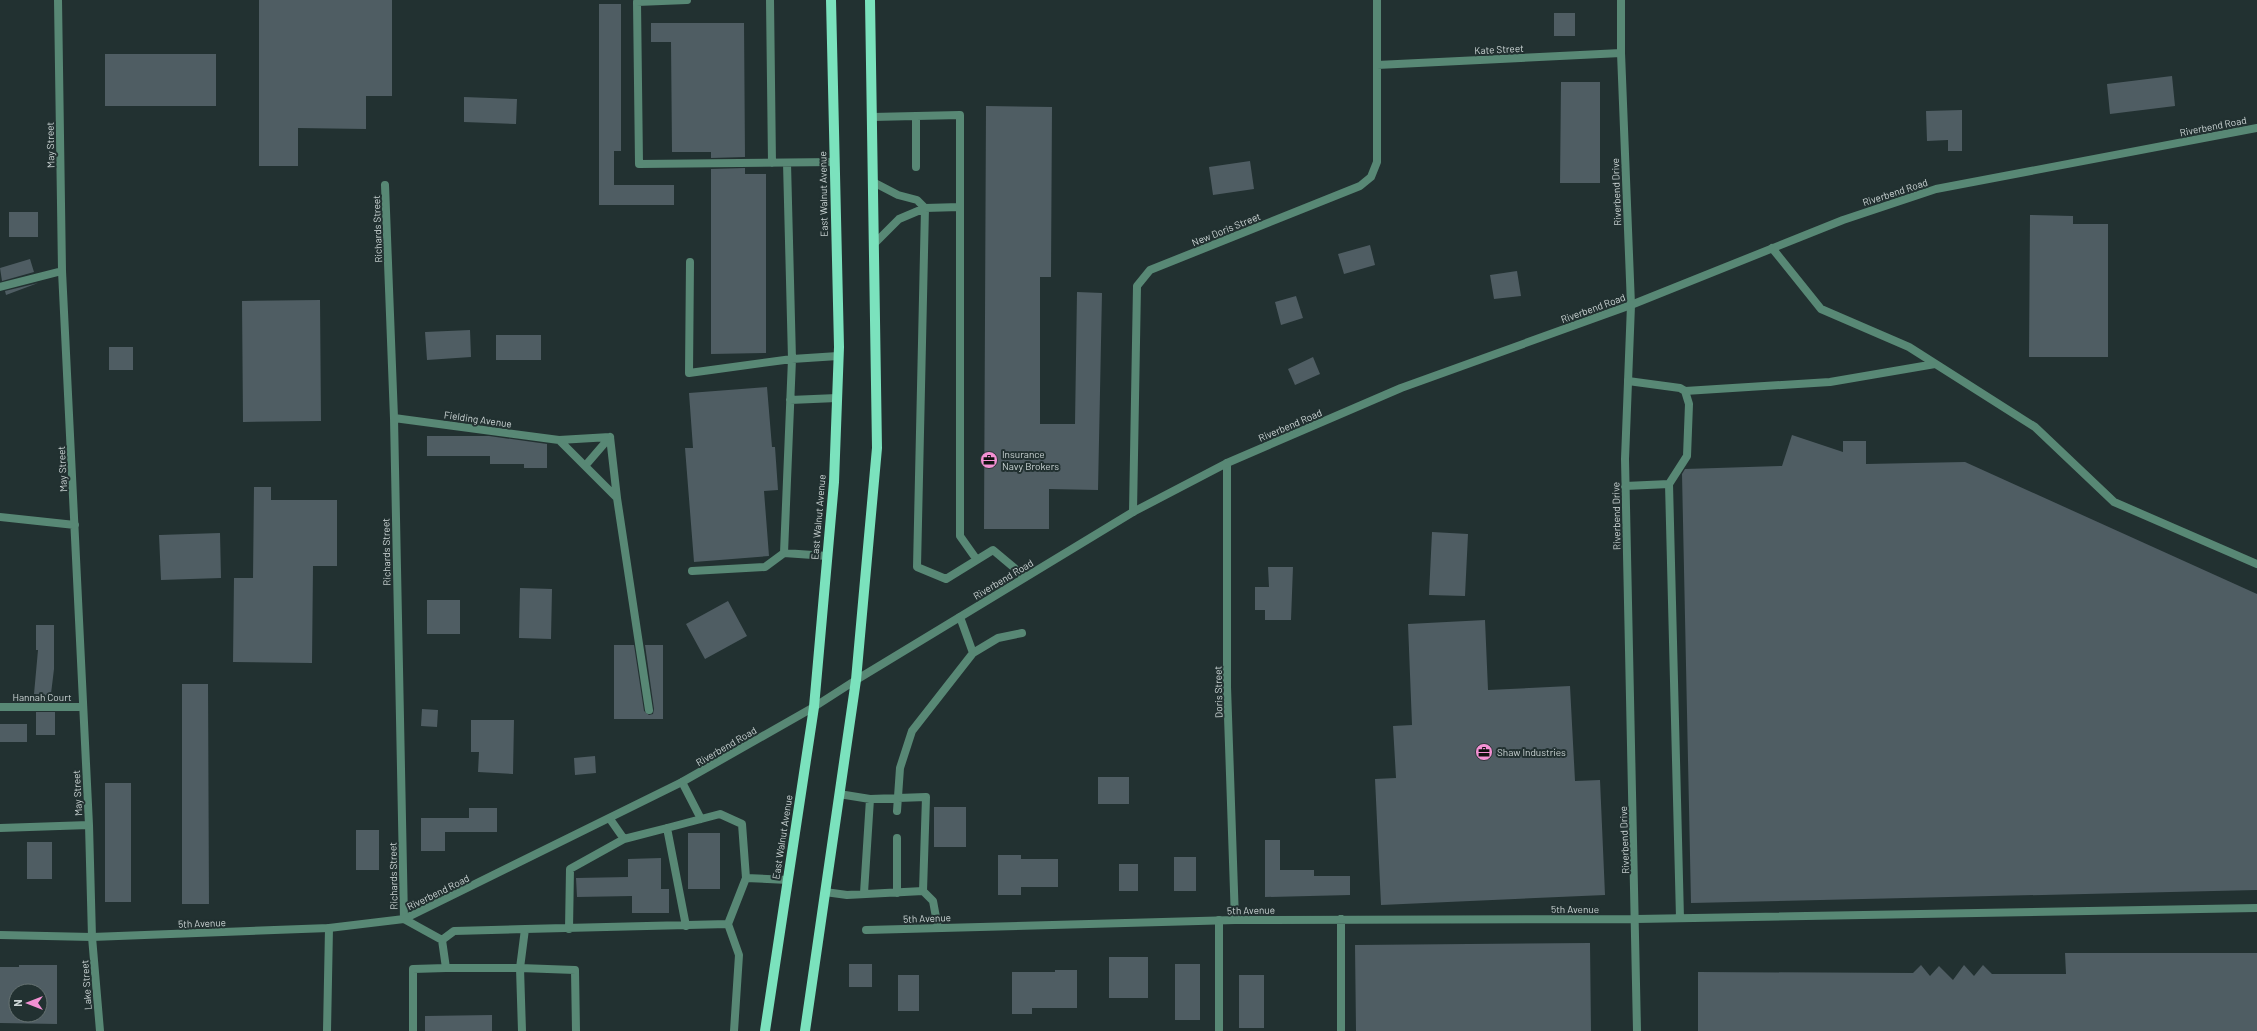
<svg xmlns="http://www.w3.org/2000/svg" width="2257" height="1031" font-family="Barlow,sans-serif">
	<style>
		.building { fill: #4f5d63; fill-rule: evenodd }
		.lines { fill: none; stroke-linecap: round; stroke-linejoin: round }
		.service { stroke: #588875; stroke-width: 8 }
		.minor { stroke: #588875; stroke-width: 8 }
		.tertiary { stroke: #588875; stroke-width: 8 }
		.primary { stroke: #7be2bd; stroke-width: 10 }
		.labels { text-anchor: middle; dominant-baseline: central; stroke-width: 4; stroke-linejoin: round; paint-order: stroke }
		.street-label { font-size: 10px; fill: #cbd4d4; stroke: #223131 }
		.poi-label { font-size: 10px; fill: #cbd4d4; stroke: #223131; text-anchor: start }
	</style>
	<rect width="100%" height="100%" fill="#223131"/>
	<!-- building -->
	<path class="building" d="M259 0H392V96H366V129L298 128V166H259Z
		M599 4H621V151H614V185H674V205H599Z
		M1554 13H1575V36H1554Z
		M651 23H744L745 157 711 158V152H672L671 42H651Z
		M105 54H216V106H105Z
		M2172 76 2175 106 2110 114 2107 84Z
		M1561 82H1600V183H1560Z
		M464 97 517 99 516 124 464 122Z
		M986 106 1052 107 1051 277H1040V424H1075L1077 292 1102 293 1098 490 1049 489V529H984Z
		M1962 110V151H1948V140L1927 141 1926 111Z
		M1250 161 1254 189 1213 195 1209 167Z
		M745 168V174H766V353L711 354V169Z
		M9 212H38V237H9Z
		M2030 215 2073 216V224H2108V357H2029Z
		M1370 245 1375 265 1344 274 1338 254Z
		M30 259 34 272 2 281 0 268Z
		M1517 271 1521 296 1494 299 1490 275Z
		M38 283 6 295 5 291Z
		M1296 296 1303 318 1281 325 1275 302Z
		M320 300 321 421 243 422 242 301Z
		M470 330 471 357 427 360 425 332Z
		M496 335H541V360H496Z
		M109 347H133V370H109Z
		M1313 357 1320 374 1295 385 1288 369Z
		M767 387 772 447H775L778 490 764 491 769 556 694 562 685 448H693L689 393Z
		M1792 435 1843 452V441H1866V464L1965 462 2257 594V890L1691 903 1682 474 1685 469 1782 466Z
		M427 436H489L547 444V468H524V464H490V456H427Z
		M254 487H271V500H337V566H313L312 663 233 662 234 578H253Z
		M1432 532 1468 534 1465 596 1429 595Z
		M220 533 221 578 161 580 159 535Z
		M1268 567H1293L1291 620H1265V610H1255V587H1269Z
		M520 588 552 589 551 639 519 638Z
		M427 600H460V634H427Z
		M728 601 747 636 705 659 686 624Z
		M1485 620 1488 690 1570 686 1575 781 1600 780 1605 895 1381 905 1375 779 1396 778 1393 726 1412 725 1408 624Z
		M36 625H54V669L50 702H36V694H34L38 650H36Z
		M614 645H634L644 711 649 715 653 714 654 709 645 645H663V719H614Z
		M182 684H208L209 904H182Z
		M422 709 438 710 437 727 421 726Z
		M36 712H55V735H36Z
		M471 720H514L513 774 478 772 479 752H471Z
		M0 724H27V742H0Z
		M595 756 596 773 575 775 574 758Z
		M1098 777H1129V804H1098Z
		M105 783H131V902H105Z
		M934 807H966V847H934Z
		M469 808H497V832H445V851H421V818H469Z
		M356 830H379V870H356Z
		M688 833H720V889H688Z
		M1265 840H1280V870H1314V876H1350V895L1265 897Z
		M27 842H52V879H27Z
		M998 855H1021V859H1058V887H1021V895H998Z
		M1174 857H1196V891H1174Z
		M661 858V889H669V913H632V896L577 897 576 878 628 877V859Z
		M1119 864H1138V891H1119Z
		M1590 943 1591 1031H1356L1355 945Z
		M2065 953H2257V1031H1698V972L1913 973 1921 965 1930 976 1939 966 1953 980 1964 965 1974 976 1983 965 1992 974H2066Z
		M1109 957H1148V998H1109Z
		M849 964H872V987H849Z
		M1175 964H1200V1020H1175Z
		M19 965H57V1024L0 1023V967H19ZM16 991H40V1015H16Z
		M1055 970H1077V1008H1032V1014H1012V972H1055Z
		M898 975H919V1011H898Z
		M1239 975H1264V1028H1239Z
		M492 1015V1031H425V1016Z"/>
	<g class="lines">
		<!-- service -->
		<path class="service" d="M687 0 637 2 639 164 835 162
			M770 0 772 163
			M872 117 960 115V207L925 208 899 219 875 243
			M787 163 792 359 784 553 827 556
			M916 167V116
			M873 182 898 195 917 200 925 208 917 567 946 579 993 550 1025 577
			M960 207V536L977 560
			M1772 248 1821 309 1909 347 2035 427 2114 502 2257 564
			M690 262 689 373 792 359 838 356
			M1628 381 1680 388 1685 391 1689 404 1687 456 1669 484 1680 918
			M1685 391 1830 382 1935 364
			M790 400 837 398
			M1625 486 1669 484
			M692 571 765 567 784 553
			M973 653 998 638 1022 633
			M682 782 701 819
			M897 811 900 768 912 731 973 653 960 617
			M610 819 624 839
			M667 828 686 926
			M746 878 788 880
			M923 891 933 901 938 928
			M825 892 847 895 923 891 926 797 870 799 839 794
			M864 893 870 799
			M897 893V838
			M404 919 442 940 446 968H520L525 929 454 931 442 940
			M1636 919 2257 908
			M1219 920V1030
			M728 924 739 955 734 1031
			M525 929 728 924 746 878 742 824 720 814 667 828 624 839 570 869 569 929
			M413 1031V969L446 968
			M522 1031 520 968 575 970 576 1031"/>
		<!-- minor -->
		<path class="minor" d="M58 0 62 271 89 825 92 937 100 1031
			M1621 0V53L1631 305 1625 459 1637 1031
			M1377 65 1621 53
			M385 185 394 418 404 919
			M0 287 62 271
			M394 418 559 440 617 498 649 710
			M610 437 617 498
			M559 440 610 437
			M1227 463V687L1235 920
			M585 466 610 437
			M1133 512 1137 286 1150 270 1360 186 1371 177 1377 162V0
			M0 517 75 525
			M0 707H83
			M0 828 89 825
			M866 930 1235 920 1636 919
			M327 1031 329 928
			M1341 1031V919"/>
		<!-- tertiary -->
		<path class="tertiary" d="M0 935 92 937 329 928 404 919 682 782 814 707 856 680 1133 512 1227 463 1401 388 1631 305 1843 220 1936 189 2257 128"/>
		<!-- primary -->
		<path class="primary" d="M765 1031 814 707 834 482 839 347 831 0
			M805 1031 856 680 877 448 870 0"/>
	</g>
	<!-- icons -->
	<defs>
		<g id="office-disc" transform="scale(0.9)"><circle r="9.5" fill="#f491d4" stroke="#223131"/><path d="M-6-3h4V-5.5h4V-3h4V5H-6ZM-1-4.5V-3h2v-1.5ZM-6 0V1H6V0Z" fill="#111"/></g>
	</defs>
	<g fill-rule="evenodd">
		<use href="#office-disc" x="989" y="460"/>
		<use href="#office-disc" x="1484" y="752"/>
	</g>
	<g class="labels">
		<!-- street labels -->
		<g class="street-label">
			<text transform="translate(1499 49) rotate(-3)">Kate Street</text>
			<text transform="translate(2213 126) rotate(-11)">Riverbend Road</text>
			<text transform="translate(50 145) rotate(-91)">May Street</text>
			<text transform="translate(1616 192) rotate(-92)">Riverbend Drive</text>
			<text transform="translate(1895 192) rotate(-18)">Riverbend Road</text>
			<text transform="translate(823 194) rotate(-91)">East Walnut Avenue</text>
			<text transform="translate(377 229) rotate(-92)">Richards Street</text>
			<text transform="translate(1226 229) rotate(-22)">New Doris Street</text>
			<text transform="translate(1593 308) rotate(-20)">Riverbend Road</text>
			<text transform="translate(478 419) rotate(8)">Fielding Avenue</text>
			<text transform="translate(1290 425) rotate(-23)">Riverbend Road</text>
			<text transform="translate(62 469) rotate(-93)">May Street</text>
			<text transform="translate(1616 516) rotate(-91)">Riverbend Drive</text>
			<text transform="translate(818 517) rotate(-85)">East Walnut Avenue</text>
			<text transform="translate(386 552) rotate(-91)">Richards Street</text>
			<text transform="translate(1003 579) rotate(-31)">Riverbend Road</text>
			<text transform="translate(1218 692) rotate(-91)">Doris Street</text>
			<text x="42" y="697">Hannah Court</text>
			<text transform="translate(726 746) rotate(-30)">Riverbend Road</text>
			<text transform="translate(77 793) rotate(-93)">May Street</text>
			<text transform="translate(782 837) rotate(-81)">East Walnut Avenue</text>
			<text transform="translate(1624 840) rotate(-92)">Riverbend Drive</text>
			<text transform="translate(393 876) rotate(-91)">Richards Street</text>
			<text transform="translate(438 892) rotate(-26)">Riverbend Road</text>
			<text x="1575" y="909">5th Avenue</text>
			<text transform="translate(1251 910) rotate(-1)">5th Avenue</text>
			<text transform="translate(927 918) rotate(-2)">5th Avenue</text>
			<text transform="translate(202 923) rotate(-2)">5th Avenue</text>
			<text transform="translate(86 985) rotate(-94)">Lake Street</text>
		</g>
		<!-- poi labels -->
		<g class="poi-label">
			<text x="1002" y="454">Insurance<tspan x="1002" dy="12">Navy Brokers</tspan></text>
			<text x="1497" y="752">Shaw Industries</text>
		</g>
	</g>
	<!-- north arrow -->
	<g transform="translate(28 1003) rotate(270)"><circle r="19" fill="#223131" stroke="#667272"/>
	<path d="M0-3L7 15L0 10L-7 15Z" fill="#f491d4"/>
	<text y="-6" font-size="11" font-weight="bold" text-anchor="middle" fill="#cbd4d4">N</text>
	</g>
</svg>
